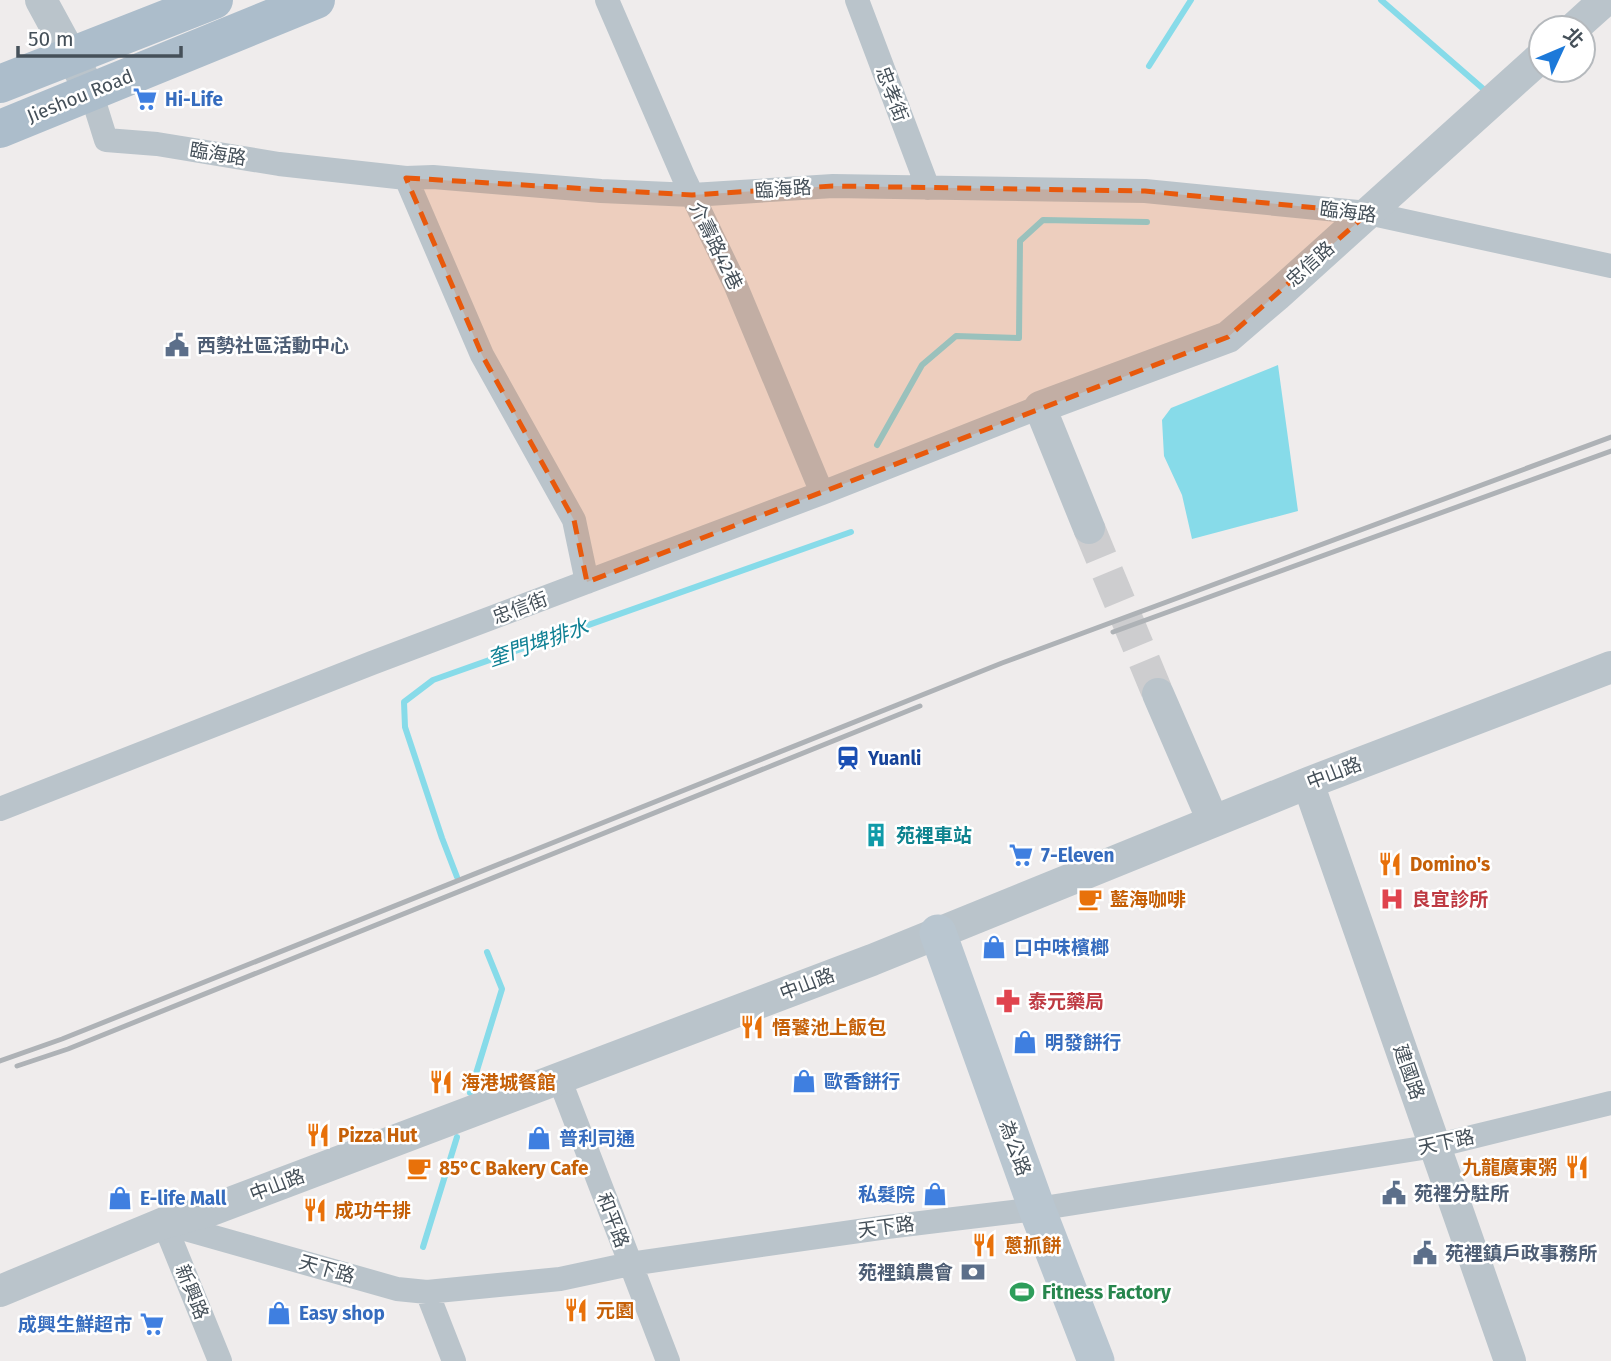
<svg xmlns="http://www.w3.org/2000/svg" width="1611" height="1361" font-family="'Fira Sans','Noto Sans TC',sans-serif">
	<style>
		.water { fill: #87dbe9 }
		.lines { fill: none; stroke-linecap: round; stroke-linejoin: round }
		.stream { stroke: #87dbe9; stroke-width: 6 }
		.tertiary-tunnel { stroke: #cdcdcf; stroke-width: 32; stroke-dasharray: 32 16; stroke-linecap: butt }
		.minor { stroke: #bac4cb; stroke-width: 24 }
		.tertiary { stroke: #bac4cb; stroke-width: 32 }
		.secondary { stroke: #b9c6d0; stroke-width: 37 }
		.primary { stroke: #acbdcb; stroke-width: 38 }
		.rail { stroke: #aeb2b6; stroke-width: 5 }
		.marked { fill: #e8590c; fill-opacity: 0.2; stroke: #e8590c; stroke-width: 5; stroke-dasharray: 14 9; stroke-linejoin: round }
		.labels { text-anchor: middle; dominant-baseline: central; stroke-width: 5; stroke-linejoin: round; paint-order: stroke }
		.street-label { font-size: 19px; fill: #455059; stroke: #fff }
		.shop-label { font-size: 19px; font-weight: bold; fill: #366cbe; stroke: #fff; text-anchor: start }
		.service-label { font-size: 19px; font-weight: bold; fill: #4e5e75; stroke: #fff; text-anchor: start }
		.transit-label { font-size: 19px; font-weight: bold; fill: #164399; stroke: #fff; text-anchor: start }
		.culture-label { font-size: 19px; font-weight: bold; fill: #0d838f; stroke: #fff; text-anchor: start }
		.food-label { font-size: 19px; font-weight: bold; fill: #c56008; stroke: #fff; text-anchor: start }
		.health-label { font-size: 19px; font-weight: bold; fill: #be3a42; stroke: #fff; text-anchor: start }
		.leisure-label { font-size: 19px; font-weight: bold; fill: #27864d; stroke: #fff; text-anchor: start }
		.water-label { font-size: 21px; font-style: italic; fill: #0f8094; stroke: #fff }
	</style>
	<rect width="100%" height="100%" fill="#efecec"/>
	<!-- water -->
	<path class="water" d="M1278 365 1298 511 1192 539 1182 495 1164 456 1162 420 1171 408Z"/>
	<g class="lines">
		<!-- stream -->
		<path class="stream" d="M1381 0 1488 93
			M1149 66 1191 0
			M877 445 922 365 956 336 1019 338 1020 241 1043 220 1147 222
			M457 877 442 838 405 727 404 702 433 680 851 532
			M470 1093 502 989 487 952
			M423 1247 457 1137"/>
		<!-- tertiary-tunnel -->
		<path class="tertiary-tunnel" d="M1089 528 1158 694"/>
		<!-- minor -->
		<path class="minor" d="M607 0 684 178 735 284 822 493
			M857 0 928 188
			M91 92 106 140 157 144 279 164 406 178 433 177 601 191 692 195 833 186 1145 191 1368 213 1611 266
			M406 178 482 355 574 520 587 582
			M0 809 372 663 822 493 1040 407
			M559 1078 668 1361
			M164 1223 397 1289 427 1292 560 1279 630 1264 887 1227 1037 1209 1435 1146 1611 1103
			M164 1223 220 1361
			M427 1292 454 1361"/>
		<!-- tertiary -->
		<path class="tertiary" d="M41 0 91 92
			M1574 28 1605 0
			M1089 528 1040 407 1228 337 1277 295 1541 57
			M1158 694 1213 821
			M1308 783 1510 1361
			M0 1291 164 1223 214 1209 872 960 1308 783 1611 667"/>
		<!-- secondary -->
		<path class="secondary" d="M938 933 1037 1209 1096 1361"/>
		<!-- primary -->
		<path class="primary" d="M0 84 214 0
			M0 129 316 0"/>
		<!-- rail -->
		<path class="rail" d="M1113 632 1611 451
			M0 1061 62 1039 1002 663 1611 437
			M17 1066 68 1049 920 706"/>
	</g>
	<!-- marked area -->
	<path class="marked" d="M406 178 692 195 833 186 1145 191 1368 213 1228 337 587 582 574 520 482 355Z"/>
	<!-- icons -->
	<defs>
		<g id="supermarket-bare" transform="scale(1.89)"><path d="M-6-5.5h2.5l.6 2H6L4.5 2H-2.5L-4.4-4H-6ZM-1.5 3.2a1.3 1.3 0 1 0 .1 0ZM3 3.2a1.3 1.3 0 1 0 .1 0Z" fill="#3f7fe0" stroke="#fff" stroke-width="2.5" paint-order="stroke"/></g>
		<g id="civic-bare" transform="scale(1.89)"><path d="M-.6-6.5H3V-4.5H.6V-3L4-1V1h2V6H-6V1h2V-1L-.6-3ZM-1.2 2.5V6h2.4V2.5Z" fill="#5c6f8a" stroke="#fff" stroke-width="2.5" paint-order="stroke"/></g>
		<g id="station-bare" transform="scale(1.89)"><path d="M-3-6H3Q5-6 5-4V2Q5 4 3 4L4.5 6H3L1.5 4h-3L-3 6H-4.5L-3 4Q-5 4-5 2V-4Q-5-6-3-6ZM-3.5-4v3h7v-3ZM-3.5 1v1.5H-2V1ZM2 1v1.5H3.5V1Z" fill="#1a4fb4" stroke="#fff" stroke-width="2.5" paint-order="stroke"/></g>
		<g id="building-bare" transform="scale(1.89)"><path d="M-4-6H4V6H1V3H-1V6H-4ZM-2.5-4.3h1.7v1.8h-1.7ZM.8-4.3h1.7v1.8H.8ZM-2.5-1h1.7V.8h-1.7ZM.8-1h1.7V.8H.8Z" fill="#0f9aa8" stroke="#fff" stroke-width="2.5" paint-order="stroke"/></g>
		<g id="restaurant-bare" transform="scale(1.89)"><path d="M-5-6h1v4h1v-4h1v4h1v-4h1v5L-1.5 .5V6h-2V.5L-5-1ZM5-6V6H3V1.5H1.5Q1.5-4 5-6Z" fill="#e8710a" stroke="#fff" stroke-width="2.5" paint-order="stroke"/></g>
		<g id="cafe-bare" transform="scale(1.89)"><path d="M-5.5-4.5H6V0H3Q3 3.5 0 3.5H-2.5Q-5.5 3.5-5.5 0ZM3-3.2v2h1.7v-2ZM-6 4.5H4V6H-6Z" fill="#e8710a" stroke="#fff" stroke-width="2.5" paint-order="stroke"/></g>
		<g id="hospital-bare" transform="scale(1.89)"><path d="M-5-5h3v3.5h4V-5h3V5h-3V1.5h-4V5h-3Z" fill="#e0444e" stroke="#fff" stroke-width="2.5" paint-order="stroke"/></g>
		<g id="shop-bare" transform="scale(1.89)"><path d="M-5-2.5h2.3a2.7 3.5 0 0 1 5.4 0H5L5.5 6h-11ZM-1.5-2.5h3a1.5 2.3 0 0 0-3 0Z" fill="#3f7fe0" stroke="#fff" stroke-width="2.5" paint-order="stroke"/></g>
		<g id="pharmacy-bare" transform="scale(1.89)"><path d="M-2-6h4v4h4v4h-4v4h-4v-4h-4v-4h4Z" fill="#e0444e" stroke="#fff" stroke-width="2.5" paint-order="stroke"/></g>
		<g id="bank-bare" transform="scale(1.89)"><path d="M-6-4H6V4H-6ZM0-2.3a2.3 2.3 0 1 0 0 4.6a2.3 2.3 0 1 0 0-4.6Z" fill="#5c6f8a" stroke="#fff" stroke-width="2.5" paint-order="stroke"/></g>
		<g id="stadium-bare" transform="scale(1.89)"><path d="M0-5a6.5 5 0 1 0 0 10a6.5 5 0 1 0 0-10ZM-3.5-1.8h7v3.6h-7Z" fill="#2e9e5b" stroke="#fff" stroke-width="2.5" paint-order="stroke"/></g>
	</defs>
	<g fill-rule="evenodd">
		<use href="#supermarket-bare" x="145" y="99"/>
		<use href="#civic-bare" x="177" y="345"/>
		<use href="#station-bare" x="848" y="758"/>
		<use href="#building-bare" x="876" y="835"/>
		<use href="#supermarket-bare" x="1021" y="855"/>
		<use href="#restaurant-bare" x="1390" y="864"/>
		<use href="#cafe-bare" x="1090" y="899"/>
		<use href="#hospital-bare" x="1392" y="899"/>
		<use href="#shop-bare" x="994" y="947"/>
		<use href="#pharmacy-bare" x="1008" y="1001"/>
		<use href="#restaurant-bare" x="752" y="1027"/>
		<use href="#shop-bare" x="1025" y="1042"/>
		<use href="#shop-bare" x="804" y="1081"/>
		<use href="#restaurant-bare" x="441" y="1082"/>
		<use href="#restaurant-bare" x="318" y="1135"/>
		<use href="#shop-bare" x="539" y="1138"/>
		<use href="#restaurant-bare" x="1577" y="1167"/>
		<use href="#cafe-bare" x="419" y="1168"/>
		<use href="#civic-bare" x="1394" y="1193"/>
		<use href="#shop-bare" x="935" y="1194"/>
		<use href="#shop-bare" x="120" y="1198"/>
		<use href="#restaurant-bare" x="315" y="1210"/>
		<use href="#restaurant-bare" x="984" y="1245"/>
		<use href="#civic-bare" x="1425" y="1253"/>
		<use href="#bank-bare" x="973" y="1272"/>
		<use href="#stadium-bare" x="1022" y="1292"/>
		<use href="#restaurant-bare" x="576" y="1310"/>
		<use href="#shop-bare" x="279" y="1313"/>
		<use href="#supermarket-bare" x="152" y="1324"/>
	</g>
	<g class="labels">
		<!-- street labels -->
		<g class="street-label">
			<text transform="translate(892 94) rotate(69)">忠孝街</text>
			<text transform="translate(80 96) rotate(-22)">Jieshou Road</text>
			<text transform="translate(218 154) rotate(9)">臨海路</text>
			<text transform="translate(783 189) rotate(-4)">臨海路</text>
			<text transform="translate(1348 212) rotate(7)">臨海路</text>
			<text transform="translate(716 246) rotate(64)">介壽路42巷</text>
			<text transform="translate(1310 264) rotate(-42)">忠信路</text>
			<text transform="translate(520 608) rotate(-21)">忠信街</text>
			<text transform="translate(1334 773) rotate(-21)">中山路</text>
			<text transform="translate(807 984) rotate(-21)">中山路</text>
			<text transform="translate(1409 1072) rotate(71)">建國路</text>
			<text transform="translate(1446 1142) rotate(-12)">天下路</text>
			<text transform="translate(1015 1148) rotate(70)">為公路</text>
			<text transform="translate(277 1185) rotate(-21)">中山路</text>
			<text transform="translate(613 1220) rotate(69)">和平路</text>
			<text transform="translate(886 1227) rotate(-7)">天下路</text>
			<text transform="translate(327 1269) rotate(16)">天下路</text>
			<text transform="translate(192 1292) rotate(68)">新興路</text>
		</g>
		<!-- shop labels -->
		<g class="shop-label">
			<text x="165" y="99">Hi-Life</text>
			<text x="1041" y="855">7-Eleven</text>
			<text x="1014" y="947">口中味檳榔</text>
			<text x="1045" y="1042">明發餅行</text>
			<text x="824" y="1081">歐香餅行</text>
			<text x="559" y="1138">普利司通</text>
			<text x="915" y="1194" text-anchor="end">私髮院</text>
			<text x="140" y="1198">E-life Mall</text>
			<text x="299" y="1313">Easy shop</text>
			<text x="132" y="1324" text-anchor="end">成興生鮮超市</text>
		</g>
		<!-- service labels -->
		<g class="service-label">
			<text x="197" y="345">西勢社區活動中心</text>
			<text x="1414" y="1193">苑裡分駐所</text>
			<text x="1445" y="1253">苑裡鎮戶政事務所</text>
			<text x="953" y="1272" text-anchor="end">苑裡鎮農會</text>
		</g>
		<!-- transit labels -->
		<g class="transit-label">
			<text x="868" y="758">Yuanli</text>
		</g>
		<!-- culture labels -->
		<g class="culture-label">
			<text x="896" y="835">苑裡車站</text>
		</g>
		<!-- food labels -->
		<g class="food-label">
			<text x="1410" y="864">Domino's</text>
			<text x="1110" y="899">藍海咖啡</text>
			<text x="772" y="1027">悟饕池上飯包</text>
			<text x="461" y="1082">海港城餐館</text>
			<text x="338" y="1135">Pizza Hut</text>
			<text x="1557" y="1167" text-anchor="end">九龍廣東粥</text>
			<text x="439" y="1168">85°C Bakery Cafe</text>
			<text x="335" y="1210">成功牛排</text>
			<text x="1004" y="1245">蔥抓餅</text>
			<text x="596" y="1310">元園</text>
		</g>
		<!-- health labels -->
		<g class="health-label">
			<text x="1412" y="899">良宜診所</text>
			<text x="1028" y="1001">泰元藥局</text>
		</g>
		<!-- leisure labels -->
		<g class="leisure-label">
			<text x="1042" y="1292">Fitness Factory</text>
		</g>
		<!-- water labels -->
		<g class="water-label">
			<text transform="translate(538 643) rotate(-19)">奎門埤排水</text>
		</g>
	</g>
	<!-- north arrow -->
	<g transform="translate(1562 49) rotate(46)"><circle r="33" fill="#ffffff" stroke="#b5b9bd" stroke-width="2"/>
	<path d="M0-5L12 26L0 18L-12 26Z" fill="#1c79d9"/>
	<text y="-10" font-size="19" font-weight="bold" text-anchor="middle" fill="#455059">北</text>
	</g>
	<!-- scale -->
	<path d="M18 46v10h163v-10" fill="none" stroke="#455059" stroke-width="3.5"/>
	<text x="28" y="46" font-size="21" fill="#455059" stroke="#ffffff" stroke-width="5" paint-order="stroke">50 m</text>
</svg>
